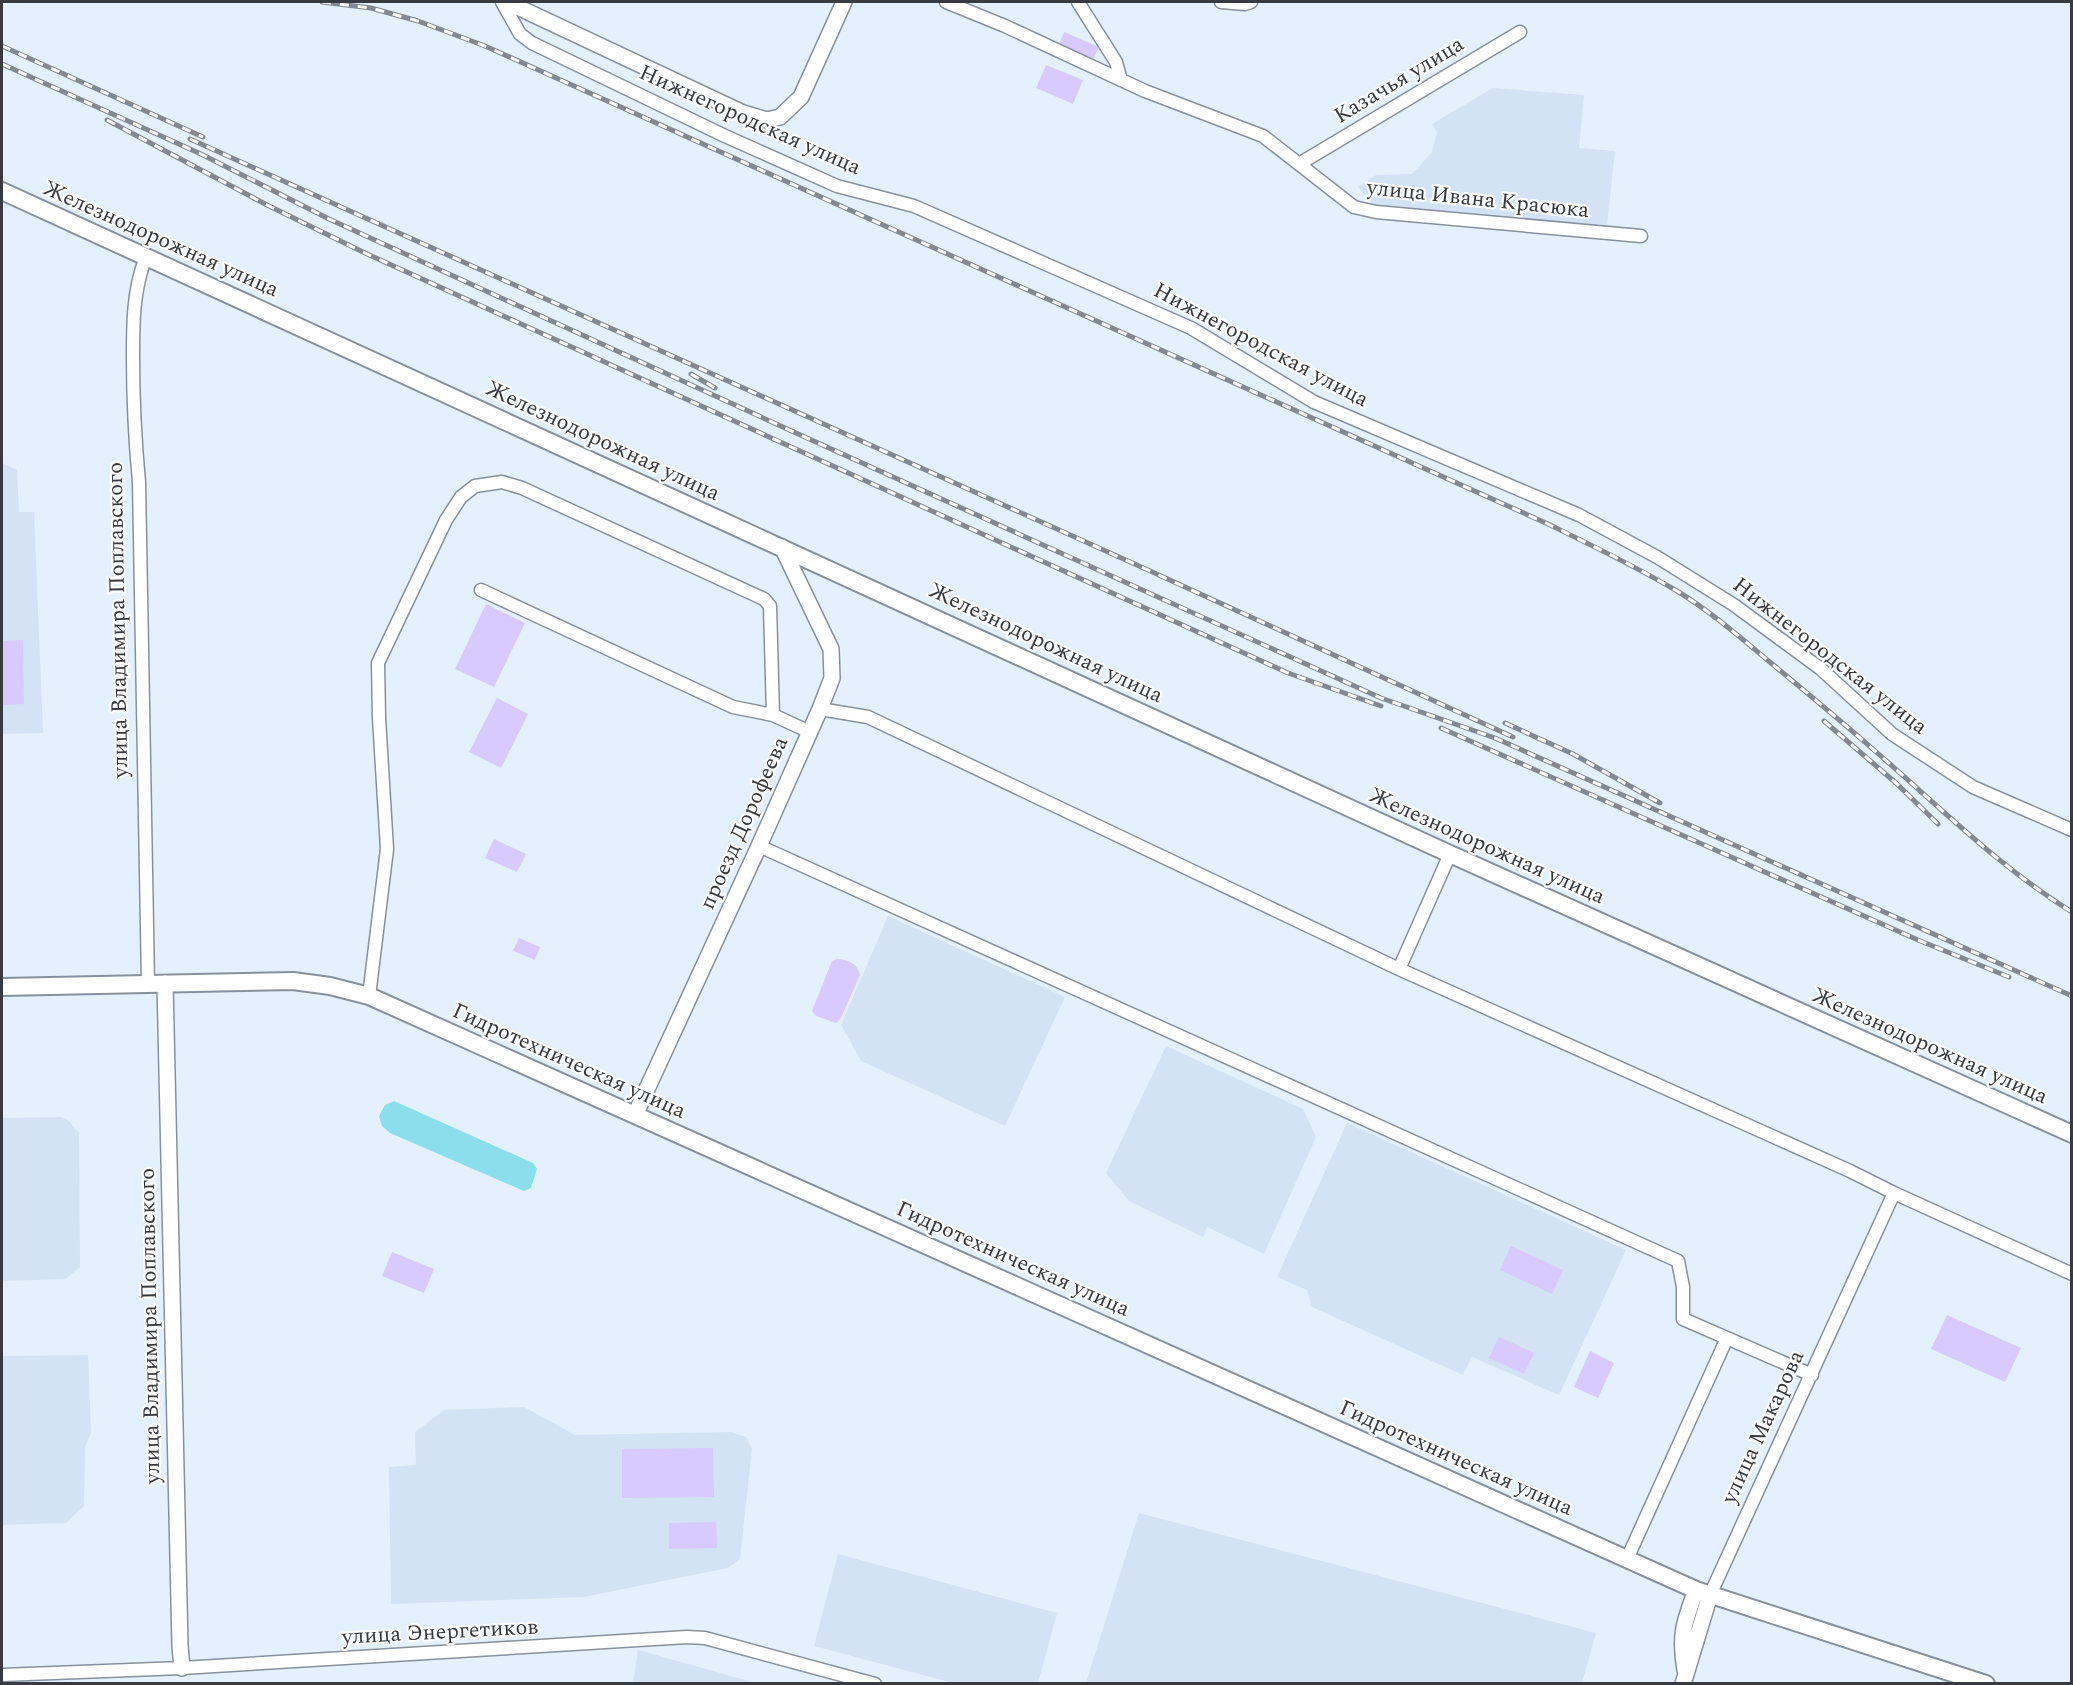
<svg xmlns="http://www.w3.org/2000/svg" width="2073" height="1685" font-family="Spectral,serif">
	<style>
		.built { fill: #d3e2f5 }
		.green { fill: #d8c9fe }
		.water { fill: #8bdeeb }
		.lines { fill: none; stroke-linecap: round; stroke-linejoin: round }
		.minor-casing { stroke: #87919d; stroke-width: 15 }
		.tertiary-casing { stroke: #87919d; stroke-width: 18 }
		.secondary-casing { stroke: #87919d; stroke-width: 20 }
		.minor { stroke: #fff; stroke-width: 12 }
		.tertiary { stroke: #fff; stroke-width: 15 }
		.secondary { stroke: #fff; stroke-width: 16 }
		.rail-casing { stroke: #828993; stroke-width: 5 }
		.rail { stroke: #fcfcfc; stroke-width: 3; stroke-dasharray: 9; stroke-linecap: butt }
		.labels { text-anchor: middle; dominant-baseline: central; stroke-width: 4.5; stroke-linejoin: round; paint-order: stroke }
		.street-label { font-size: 22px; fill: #373b41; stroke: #fcfcfc }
	</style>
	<rect width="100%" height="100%" fill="#e5f0fe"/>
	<!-- built -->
	<path class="built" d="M1493 88 1584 95 1579 148 1615 151 1607 225 1374 207 1358 187 1376 175 1412 174 1432 152 1437 132 1432 124Z
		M2 463 17 470 19 512H34L43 733 2 734Z
		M888 916 1065 997 1005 1126 861 1061 841 1025Z
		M1166 1046 1303 1109 1316 1137 1264 1254 1207 1227 1203 1237 1129 1201 1106 1173Z
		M61 1117 67 1119 79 1133 80 1267 65 1279 2 1281V1118Z
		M1347 1123 1626 1250 1559 1395 1472 1357 1463 1375 1312 1307 1307 1290 1277 1277Z
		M88 1355 91 1433 85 1447 84 1506 66 1523 2 1525V1356Z
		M524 1407 575 1435 731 1432 746 1437 752 1449 740 1559 728 1568 584 1597 391 1604 389 1467 416 1465 415 1432 444 1410Z
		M1139 1513 1596 1633 1582 1683H1086Z
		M838 1554 1057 1613 1038 1683H953L814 1646Z
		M638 1650 756 1683H633Z"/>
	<!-- green -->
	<path class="green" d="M1064 32 1099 47 1092 62 1058 47Z
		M1046 65 1083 80 1073 104 1036 88Z
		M486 604 525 623 494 687 455 669Z
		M23 640 24 704 2 705V641Z
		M497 698 528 714 501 768 469 752Z
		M494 839 526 854 517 872 485 858Z
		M519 938 540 947 535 960 513 951Z
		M837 959C848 959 858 964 860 975L841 1018 836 1023 816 1016 812 1011 832 961Z
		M1511 1246 1563 1270 1552 1294 1500 1270Z
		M392 1252 434 1269 424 1293 382 1276Z
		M1947 1315 2021 1348 2005 1382 1931 1349Z
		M1499 1337 1534 1353 1524 1374 1489 1358Z
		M1590 1351 1614 1363 1598 1398 1574 1387Z
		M713 1448 714 1497 622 1498V1449Z
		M716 1522 717 1548 669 1549V1523Z"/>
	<!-- water -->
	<path class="water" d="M394 1101 533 1163 537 1169 531 1188 524 1191 390 1133 382 1126 379 1116 385 1105Z"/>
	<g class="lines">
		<!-- minor casing -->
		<g class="minor-casing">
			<path id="minor" d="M502 2 520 34 532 43 725 136 837 186 914 206 1191 328 1314 402 1579 515 1657 557 1734 605 1821 669 1892 734 1973 787 2072 830
				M946 2 1005 26 1145 91 1263 136 1354 207 1376 212 1641 236
				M1078 2 1116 62 1121 80
				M1221 2 1245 4 1251 2
				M1299 164 1520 32
				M146 257C133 289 133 324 133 357 133 399 135 440 139 482L148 983
				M481 590 733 707 773 715 810 732
				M820 709 868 717 1399 969 1850 1171 1894 1193 2072 1274
				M759 846 1678 1261 1683 1287V1319L1812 1375
				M1399 969 1450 854
				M369 996 387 849 379 718 378 663 446 520 461 497 475 486 502 482 522 488 764 599 770 606 773 715
				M1627 1559 1727 1338
				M1710 1595 1894 1193
				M2 1675 182 1668 687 1637 705 1638 875 1684"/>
		</g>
		<!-- tertiary casing -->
		<g class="tertiary-casing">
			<path id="tertiary" d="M507 2 743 113 767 120 780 117 801 97 844 2
				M165 983 180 1646 182 1668
				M635 1115 759 846 820 709 832 678 831 649 782 547
				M1685 1670C1679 1636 1684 1622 1696 1590
				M1683 1684 1710 1595"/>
		</g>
		<!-- secondary casing -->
		<g class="secondary-casing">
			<path id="secondary" d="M2 191 1450 854 2072 1134
				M2 987 293 981 330 986 369 996 1696 1590 1986 1684"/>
		</g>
		<!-- minor -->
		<use href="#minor" class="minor"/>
		<!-- tertiary -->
		<use href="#tertiary" class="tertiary"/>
		<!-- secondary -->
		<use href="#secondary" class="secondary"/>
		<!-- rail casing -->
		<g class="rail-casing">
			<path id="rail" d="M322 2 371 8 418 21 485 46 1548 524C1591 545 1635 566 1677 591 1710 611 1741 638 1771 663 1806 692 1841 721 1875 751 1939 806 1999 867 2072 912
				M2 46 203 137
				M2 64 201 154 329 219 796 433 1381 698 1495 738 2072 996
				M107 120 267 205 365 253 1288 673 1381 706
				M190 139 1148 570 1513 737
				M691 374 715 388
				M1824 721 1896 783 1938 824
				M1505 723 1573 754 1660 803
				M1441 728 1918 940 2009 977"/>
		</g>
		<!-- rail -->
		<use href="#rail" class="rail"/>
	</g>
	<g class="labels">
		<!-- street labels -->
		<g class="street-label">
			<text transform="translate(1399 80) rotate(-31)">Казачья улица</text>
			<text transform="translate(750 120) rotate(24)">Нижнегородская улица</text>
			<text transform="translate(1478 199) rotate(6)">улица Ивана Красюка</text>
			<text transform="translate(161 239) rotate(24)">Железнодорожная улица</text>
			<text transform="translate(1261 345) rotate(28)">Нижнегородская улица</text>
			<text transform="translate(603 441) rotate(25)">Железнодорожная улица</text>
			<text transform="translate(118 620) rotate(-91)">улица Владимира Поплавского</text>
			<text transform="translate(1046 643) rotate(25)">Железнодорожная улица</text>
			<text transform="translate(1830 656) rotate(38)">Нижнегородская улица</text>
			<text transform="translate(744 823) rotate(-66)">проезд Дорофеева</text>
			<text transform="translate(1487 846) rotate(24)">Железнодорожная улица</text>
			<text transform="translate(1930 1046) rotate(24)">Железнодорожная улица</text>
			<text transform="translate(569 1061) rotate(24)">Гидротехническая улица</text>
			<text transform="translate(1013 1259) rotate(24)">Гидротехническая улица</text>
			<text transform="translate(150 1326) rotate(-91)">улица Владимира Поплавского</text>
			<text transform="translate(1763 1427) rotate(-65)">улица Макарова</text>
			<text transform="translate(1456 1458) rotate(24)">Гидротехническая улица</text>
			<text transform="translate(440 1632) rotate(-3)">улица Энергетиков</text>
		</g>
	</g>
	<!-- border -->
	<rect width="2073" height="1685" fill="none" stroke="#373b41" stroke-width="6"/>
</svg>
